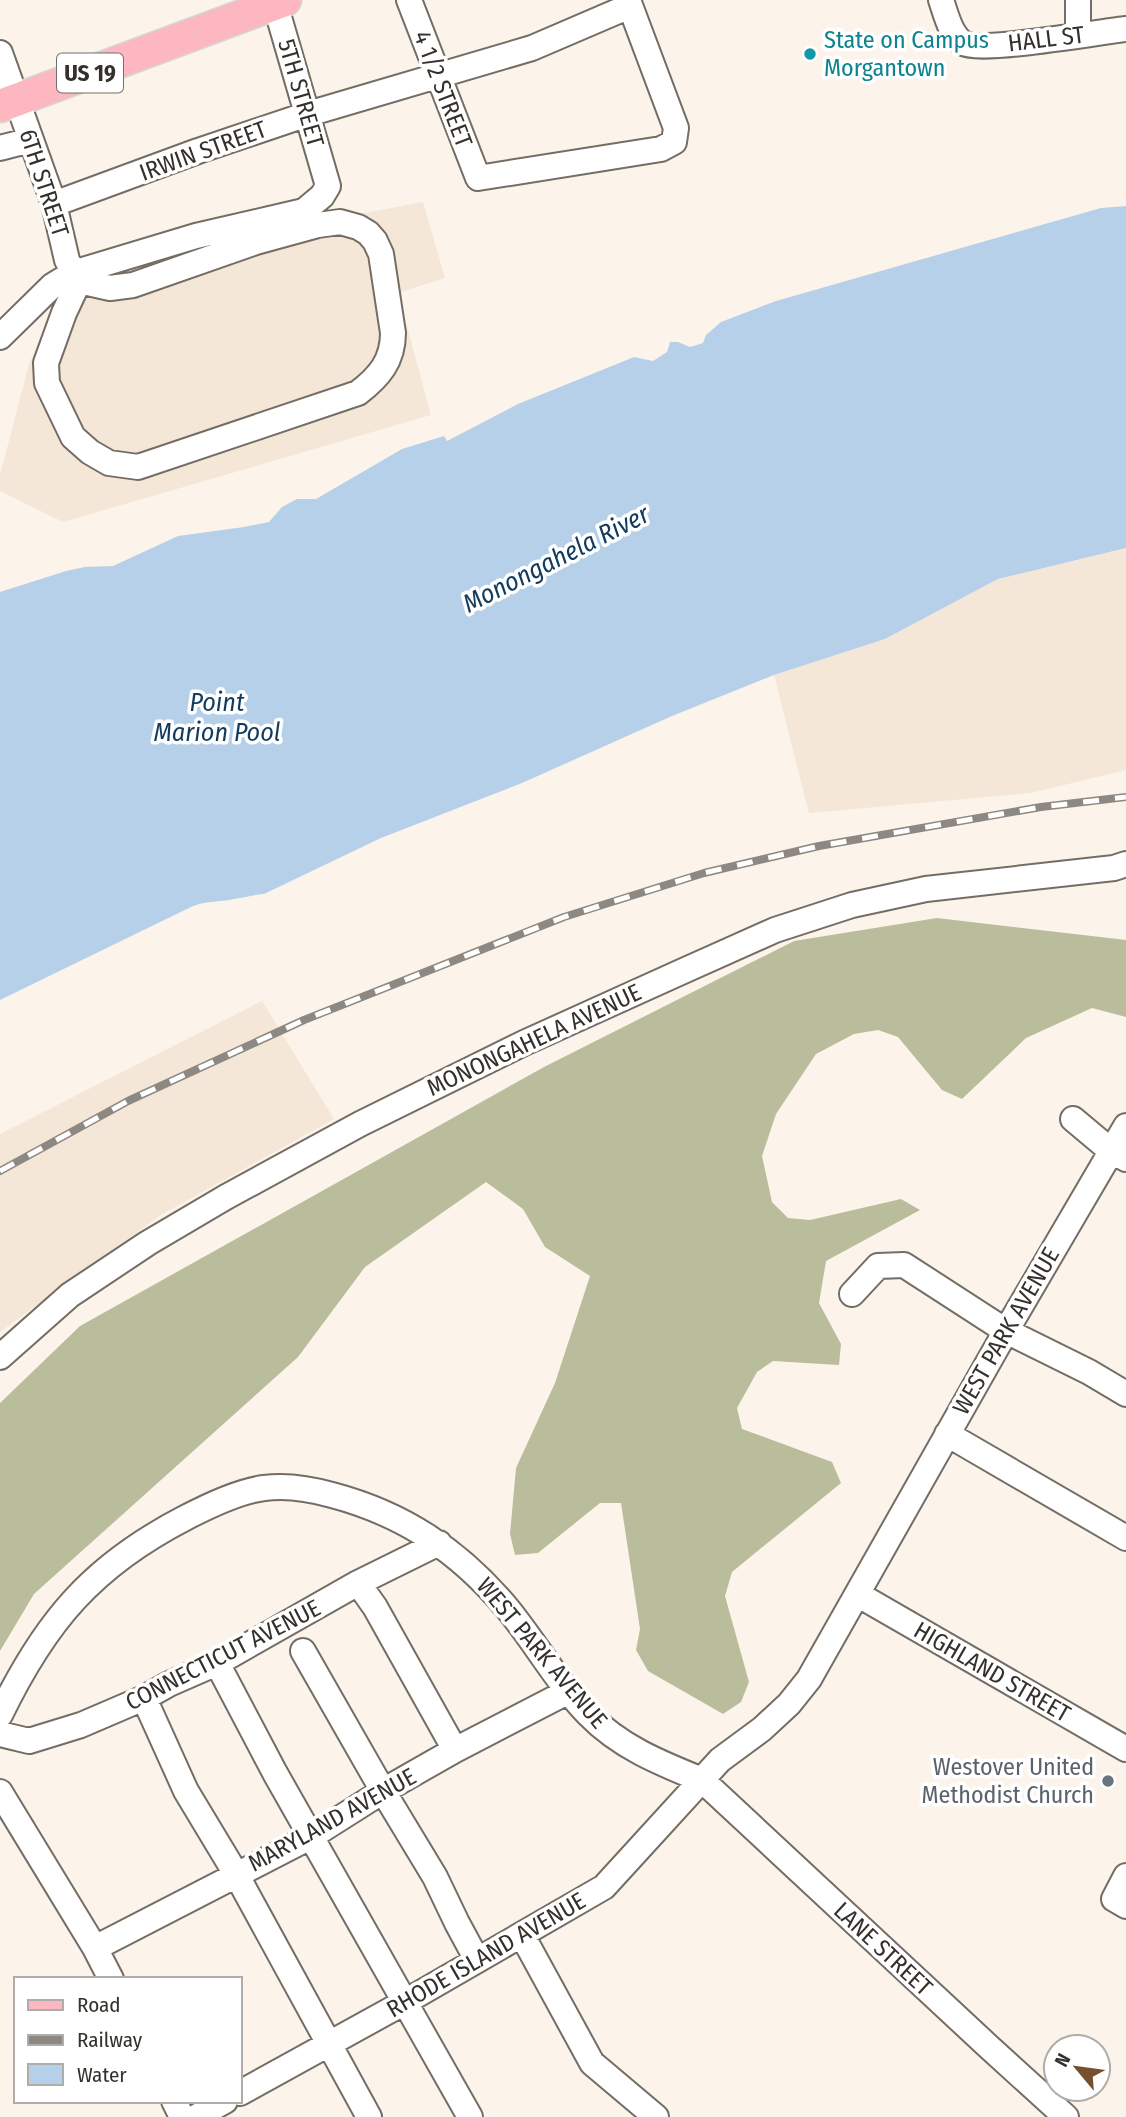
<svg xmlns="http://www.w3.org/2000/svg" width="1126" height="2117" font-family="'Fira Sans Condensed',sans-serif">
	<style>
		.built { fill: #f4e7d8 }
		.forest { fill: #babd9c }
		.water { fill: #b7d0ea }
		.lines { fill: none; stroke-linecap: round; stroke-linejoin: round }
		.minor-casing { stroke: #746d65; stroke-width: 28 }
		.major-casing { stroke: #d6d6d5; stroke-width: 35 }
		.minor { stroke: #fff; stroke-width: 24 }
		.major { stroke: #fcb7c1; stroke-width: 32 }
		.rail-casing { stroke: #8d8881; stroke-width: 8 }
		.rail { stroke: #fff; stroke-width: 5; stroke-dasharray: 16; stroke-linecap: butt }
		.culture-dot { fill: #0f9aa8; stroke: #fff; stroke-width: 2.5 }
		.worship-dot { fill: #6b7280; stroke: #fff; stroke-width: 2.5 }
		.labels { text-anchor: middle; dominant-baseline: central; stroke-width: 7; stroke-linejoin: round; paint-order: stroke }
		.shield { fill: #fff; stroke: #716f6c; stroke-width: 2 }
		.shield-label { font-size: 23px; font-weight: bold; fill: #34312d }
		.street-label { font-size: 24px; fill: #34312d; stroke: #fff }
		.culture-label { font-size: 24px; fill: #0d838f; stroke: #fff; text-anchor: start }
		.worship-label { font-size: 24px; fill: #5b616d; stroke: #fff; text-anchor: end }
		.water-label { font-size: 26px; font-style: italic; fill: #123b5d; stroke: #fff }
	</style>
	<rect width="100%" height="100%" fill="#fcf4ea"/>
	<!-- built -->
	<path class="built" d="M423 202 445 278 398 293 431 415 63 522 0 491V475L29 364 58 297 118 272 285 223 370 212Z
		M1126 548V770L1031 793 809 813 774 675 885 639 998 579Z
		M262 1001 334 1119 161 1215 0 1332V1134Z"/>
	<!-- forest -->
	<path class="forest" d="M937 918 1126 940V1017L1092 1008 1026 1038 962 1099 942 1090 898 1037 878 1030 854 1034 816 1054 776 1114 762 1156 772 1202 788 1218 810 1220 901 1199 920 1210 826 1261 819 1303 841 1344 839 1365 773 1361 757 1372 737 1408 742 1429 832 1462 841 1483 732 1572 725 1596 749 1682 741 1702 723 1714 648 1671 636 1650 640 1629 621 1503H600L538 1553 515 1555 510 1534 516 1468 555 1383 590 1276 545 1247 523 1209 486 1182 365 1267 298 1357 34 1594 0 1651V1403L80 1326 544 1067 794 941Z"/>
	<!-- water -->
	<path class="water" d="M1126 206V548L998 579 885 639 774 675 672 716 522 783 381 838 264 894C252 895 241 898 229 900 216 902 207 901 193 906L0 1000V592L66 571 85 567 113 566 178 536 244 527 269 522 282 507 297 499H316L402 449 444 436 447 441 518 404 634 357 653 361 667 352 670 342H678L690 347 703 343 706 335 721 322 776 301 1101 208Z"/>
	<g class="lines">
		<!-- minor casing -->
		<g class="minor-casing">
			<path id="minor" d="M409 0 478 178 661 149 674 142 676 128 628 0
				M941 0C946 14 950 34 963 43 980 53 1100 32 1126 29
				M1078 35V0
				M0 53 54 204 67 260 73 273 79 281 64 313 46 363 47 383 73 437 90 452 109 463 138 467 358 393C379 377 393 361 393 333L381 254 375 241 368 233 358 227 340 222 318 225 256 242 133 285 110 288 79 281
				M0 148 31 140
				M54 204 198 151 308 114 532 48 630 6
				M0 337 52 286 73 273 196 236 304 211 322 196 328 186 274 0
				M1073 1119 1110 1150 1126 1159
				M852 1294 878 1266 904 1265 1006 1331 1089 1372 1126 1394
				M0 1357 70 1295 148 1243 226 1197 360 1124 524 1043 681 972 775 930 852 905 926 889 1114 868 1126 864
				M947 1434 1126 1538
				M358 1583 375 1607 455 1750
				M857 1594 1126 1749
				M303 1651 383 1791 435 1877 457 1923 477 1960
				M217 1663 275 1773 470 2117
				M144 1698 186 1791 236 1874 369 2117
				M0 1715C45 1622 92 1566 185 1518 206 1507 240 1491 264 1488 286 1485 311 1489 332 1495 404 1514 459 1551 507 1608 535 1642 557 1682 588 1714 620 1747 660 1763 702 1780L990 2048 1066 2117
				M0 1734 29 1741 81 1725 144 1698 169 1684 217 1663 358 1583 439 1543
				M0 1792 95 1948 111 1979
				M1126 1876 1114 1899 1126 1906
				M522 1935 592 2063 656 2117
				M95 1948 312 1836 383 1791 455 1750 569 1691
				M240 2093 405 2002 604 1887 720 1760 762 1729 789 1704 809 1679 1006 1331 1126 1126
				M174 2101 182 2117
				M196 2117 225 2101"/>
		</g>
		<!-- major casing -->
		<g class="major-casing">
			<path id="major" d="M0 106 285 0"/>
		</g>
		<!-- minor -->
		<use href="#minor" class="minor"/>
		<!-- major -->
		<use href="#major" class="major"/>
		<!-- rail casing -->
		<g class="rail-casing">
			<path id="rail" d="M0 1171 128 1101 304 1020 564 917 704 873 819 846 1041 807 1126 797"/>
		</g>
		<!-- rail -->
		<use href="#rail" class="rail"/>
	</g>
	<!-- markers -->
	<circle class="culture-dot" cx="810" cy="54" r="7"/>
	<circle class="worship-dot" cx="1108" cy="1781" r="7"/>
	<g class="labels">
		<!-- shield labels -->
		<rect class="shield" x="57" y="53.5" width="66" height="39" rx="5"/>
		<g class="shield-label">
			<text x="90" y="73">US 19</text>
		</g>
		<!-- street labels -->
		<g class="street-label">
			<text transform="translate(1046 39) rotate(-7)">HALL ST</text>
			<text transform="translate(443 89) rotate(69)">4 1/2 STREET</text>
			<text transform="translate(301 93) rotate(74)">5TH STREET</text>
			<text transform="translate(203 151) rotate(-20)">IRWIN STREET</text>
			<text transform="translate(44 183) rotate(72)">6TH STREET</text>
			<text transform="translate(534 1040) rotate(-25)">MONONGAHELA AVENUE</text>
			<text transform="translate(1006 1331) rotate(-60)">WEST PARK AVENUE</text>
			<text transform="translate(542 1653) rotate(50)">WEST PARK AVENUE</text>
			<text transform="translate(223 1655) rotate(-27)">CONNECTICUT AVENUE</text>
			<text transform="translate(992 1672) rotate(30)">HIGHLAND STREET</text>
			<text transform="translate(332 1820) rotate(-29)">MARYLAND AVENUE</text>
			<text transform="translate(883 1949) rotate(43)">LANE STREET</text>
			<text transform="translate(486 1955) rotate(-30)">RHODE ISLAND AVENUE</text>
		</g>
		<!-- culture labels -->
		<g class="culture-label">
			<text x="824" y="40">State on Campus<tspan x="824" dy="28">Morgantown</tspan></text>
		</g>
		<!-- worship labels -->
		<g class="worship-label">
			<text x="1094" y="1767">Westover United<tspan x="1094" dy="28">Methodist Church</tspan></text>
		</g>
		<!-- water labels -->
		<g class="water-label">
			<text transform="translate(556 559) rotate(-27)">Monongahela River</text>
			<text x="217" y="702">Point<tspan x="217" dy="30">Marion Pool</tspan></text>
		</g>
	</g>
	<!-- legend -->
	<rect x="14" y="1977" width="228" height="126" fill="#ffffff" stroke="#aeadab" stroke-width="2"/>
	<rect x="28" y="2000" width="35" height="10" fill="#fcb7c1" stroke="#aeadab" stroke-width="2"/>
	<text x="77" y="2012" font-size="21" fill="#34312d">Road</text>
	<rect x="28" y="2035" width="35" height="10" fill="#8d8881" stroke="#aeadab" stroke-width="2"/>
	<text x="77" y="2047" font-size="21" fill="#34312d">Railway</text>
	<rect x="28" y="2064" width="35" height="21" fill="#b7d0ea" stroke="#aeadab" stroke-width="2"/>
	<text x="77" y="2082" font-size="21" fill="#34312d">Water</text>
	<!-- north arrow -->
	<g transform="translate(1077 2068) rotate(299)"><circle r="33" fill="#ffffff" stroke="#aeadab" stroke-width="2"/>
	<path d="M0-5L12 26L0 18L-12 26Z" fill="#76502c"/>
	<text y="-10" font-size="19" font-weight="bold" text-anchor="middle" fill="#34312d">N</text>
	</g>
</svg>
